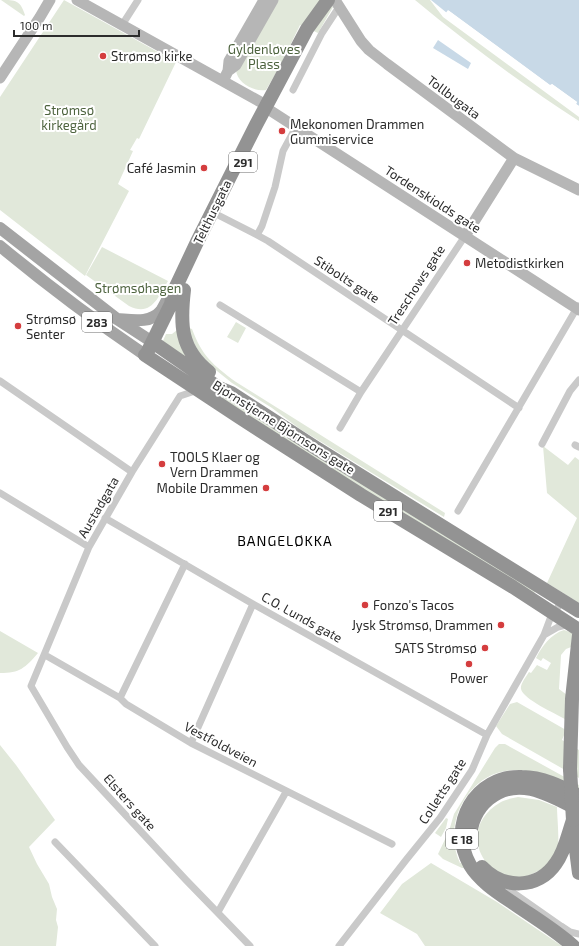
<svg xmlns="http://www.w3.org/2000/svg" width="579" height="946" font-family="'Exo 2',sans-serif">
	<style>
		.green { fill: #e1e8da }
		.water { fill: #c8d9e7 }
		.pier { fill: #fff }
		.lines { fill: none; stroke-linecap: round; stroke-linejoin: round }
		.street { stroke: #c9c9c9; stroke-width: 7 }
		.secondary { stroke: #b6b6b6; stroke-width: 11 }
		.primary { stroke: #a4a4a4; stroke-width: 12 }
		.highway { stroke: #939393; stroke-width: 14 }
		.highway-bridge { stroke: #939393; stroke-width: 14 }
		.poi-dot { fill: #d43d3e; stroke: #fff; stroke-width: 1.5 }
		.labels { text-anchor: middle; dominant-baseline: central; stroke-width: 4; stroke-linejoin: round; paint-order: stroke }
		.shield { fill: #fff; stroke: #6b6b6b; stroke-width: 1 }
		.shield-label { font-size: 12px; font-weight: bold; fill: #2c2c2c }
		.park-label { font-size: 13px; fill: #4d633e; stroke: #fff }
		.poi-label { font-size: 13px; fill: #2c2c2c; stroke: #fff; text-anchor: start }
		.street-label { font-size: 13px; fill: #2c2c2c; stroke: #fff }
		.neighbourhood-label { font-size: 14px; letter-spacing: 1px; fill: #000; stroke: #fff }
	</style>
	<rect width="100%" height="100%" fill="#fff"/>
	<!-- green -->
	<path class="green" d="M1 0C16 0 20 0 25 15L24 16Z
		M64 0 176 62 139 139 137 138 130 150 133 151 118 184 129 191 85 276 0 210V97Z
		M277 0H327L333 7 318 33 300 25 280 66 266 90C254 92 237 83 236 70Z
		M415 0H430L443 17 579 117V121C522 84 467 43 415 0Z
		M102 247 168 281C158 297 152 317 129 306L86 275Z
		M236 322 246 328 238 343 227 337Z
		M189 328 192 329C202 356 213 365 236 382L445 513 444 517 300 429 272 408 232 383 212 367 198 351 191 337Z
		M177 330 188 358 162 343 166 334H172Z
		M214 389 536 590 533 595 209 393Z
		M543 446 568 465 575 457 579 460V603L547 583 577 518 547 493Z
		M564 630 570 632 579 637V644L566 649 561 655 559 689 567 695 565 719C556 714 523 699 521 689 520 684 526 677 529 672L531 673 537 665 547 670 551 663 543 658 541 661 536 658C542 646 551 634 564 630Z
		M0 631 38 653C25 668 20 673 0 673Z
		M517 702 566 730 562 740 579 750V778L502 734 496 726 510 704Z
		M499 744H505L579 785V792C561 785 536 770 516 770 469 770 441 823 460 863L463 862 464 868H462L443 859 438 854 449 831 454 814 495 748Z
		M0 745 16 765 55 820 29 847 37 864 49 884 52 897 57 909 56 920 58 927 56 946H0Z
		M518 797 539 800 557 807C557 817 560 842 557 850 553 861 544 869 534 873 491 894 450 831 501 802 506 799 513 798 518 797Z
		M446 818 448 819 446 828 441 837 435 833Z
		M431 863 497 902 562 946H425L417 934 380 913 402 884Z"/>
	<!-- water -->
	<path class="water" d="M431 0H579V106L576 104 577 102 552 84 551 86 449 11 447 13Z
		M438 40 471 63 468 69 433 48Z"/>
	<!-- pier -->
	<path class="pier" d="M448 10 550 85 552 84 577 102 576 104 579 106V108L575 105 574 103 552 87H550L449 13 447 15 445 14Z"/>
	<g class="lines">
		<!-- street -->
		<path class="street" d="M122 25 138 0
			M293 90 322 33 339 7
			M218 215 257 235 268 241 519 408
			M257 235 262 226 275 187 283 151 296 127
			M220 305 361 392
			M0 381 132 472
			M198 390 180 396 132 472 89 547 31 686 67 747 79 765 186 880 250 946
			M340 428 361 392 465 236
			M542 444 570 391 579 380
			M575 445 579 447
			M0 493 89 547
			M458 511 578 306
			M105 518 253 604 487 735
			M544 635 558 627 569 624
			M45 655 120 698 126 704 191 743 392 844
			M120 698 185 564
			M191 743 253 604
			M55 842 155 946
			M501 884 561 926 570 932 579 934
			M218 912 286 792
			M339 946 406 860 440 818 472 770 487 735 544 635 550 619 562 601"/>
		<!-- secondary -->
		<path class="secondary" d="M77 0 266 105
			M335 0 361 41 369 50 387 64 514 158 579 190
			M228 71 236 65 273 0
			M0 78 40 17 50 0
			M223 81 228 71 229 61 264 0
			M271 111 579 310
			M465 236 514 158"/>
		<!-- primary -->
		<path class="primary" d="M0 228 117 319 157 345
			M0 246C47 285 95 321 145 355
			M117 319C132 320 150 324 161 311 163 308 165 304 167 300"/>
		<!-- highway -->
		<path class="highway" d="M184 290C180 324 180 349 209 372
			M157 345 219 388 231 393 316 448 579 611
			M147 353 171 304 173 293 197 242 256 125 307 29 328 0
			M145 355 239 417 361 495 513 587 579 630
			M570 769 572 699 579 635
			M573 826 579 873
			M470 839C471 806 498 782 531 789 548 793 564 802 579 810
			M482 867C503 889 538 890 556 863 565 851 568 834 573 820
			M573 946C555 930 535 918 516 905 500 894 480 882 470 865 447 825 475 775 522 777 542 777 561 786 579 796"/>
		<!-- highway-bridge -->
		<path class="highway-bridge" d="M570 769 573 820"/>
	</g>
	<!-- markers -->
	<g class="poi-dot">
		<circle cx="103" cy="56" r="4"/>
		<circle cx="282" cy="131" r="4"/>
		<circle cx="204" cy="168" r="4"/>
		<circle cx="467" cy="263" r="4"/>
		<circle cx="18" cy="326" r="4"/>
		<circle cx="162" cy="464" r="4"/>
		<circle cx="266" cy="488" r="4"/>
		<circle cx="365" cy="605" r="4"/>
		<circle cx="501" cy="625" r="4"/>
		<circle cx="485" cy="648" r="4"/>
		<circle cx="469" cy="664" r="4"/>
	</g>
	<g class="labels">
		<!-- shield labels -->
		<g class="shield">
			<rect x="229" y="152" width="28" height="20" rx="3"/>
			<rect x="82" y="312" width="30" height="20" rx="3"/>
			<rect x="374" y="501" width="28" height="20" rx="3"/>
			<rect x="446" y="829" width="32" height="20" rx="3"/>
		</g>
		<g class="shield-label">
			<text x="243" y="162">291</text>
			<text x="97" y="322">283</text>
			<text x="388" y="511">291</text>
			<text x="462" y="839">E 18</text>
		</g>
		<!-- park labels -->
		<g class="park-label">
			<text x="264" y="49">Gyldenløves<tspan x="264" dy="15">Plass</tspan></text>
			<text x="69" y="110">Strømsø<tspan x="69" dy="15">kirkegård</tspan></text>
			<text x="138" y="288">Strømsøhagen</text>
		</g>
		<!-- poi labels -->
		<g class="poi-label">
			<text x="111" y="56">Strømsø kirke</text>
			<text x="290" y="124">Mekonomen Drammen<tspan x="290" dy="15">Gummiservice</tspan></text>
			<text x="196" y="168" text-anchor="end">Café Jasmin</text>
			<text x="475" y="263">Metodistkirken</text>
			<text x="26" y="319">Strømsø<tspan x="26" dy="15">Senter</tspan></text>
			<text x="170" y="457">TOOLS Klaer og<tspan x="170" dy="15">Vern Drammen</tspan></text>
			<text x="258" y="488" text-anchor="end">Mobile Drammen</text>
			<text x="373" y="605">Fonzo's Tacos</text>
			<text x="493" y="625" text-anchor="end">Jysk Strømsø, Drammen</text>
			<text x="477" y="648" text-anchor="end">SATS Strømsø</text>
			<text x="469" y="678" text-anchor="middle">Power</text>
		</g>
		<!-- street labels -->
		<g class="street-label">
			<text transform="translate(454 97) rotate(37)">Tollbugata</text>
			<text transform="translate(433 199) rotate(33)">Tordenskiolds gate</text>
			<text transform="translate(212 212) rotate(-64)">Telthusgata</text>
			<text transform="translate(347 279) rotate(33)">Stibolts gate</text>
			<text transform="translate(416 285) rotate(-57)">Treschows gate</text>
			<text transform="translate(284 427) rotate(32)">Bjørnstjerne Bjørnsons gate</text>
			<text transform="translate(98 507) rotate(-60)">Austadgata</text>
			<text transform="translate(302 617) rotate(29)">C.O. Lunds gate</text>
			<text transform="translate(221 744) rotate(28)">Vestfoldveien</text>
			<text transform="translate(442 791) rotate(-57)">Colletts gate</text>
			<text transform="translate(130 802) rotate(48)">Elsters gate</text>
		</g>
		<!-- neighbourhood labels -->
		<g class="neighbourhood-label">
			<text x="285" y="540">BANGELØKKA</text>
		</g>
	</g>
	<!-- scale -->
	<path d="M14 30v6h125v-6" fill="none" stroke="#2c2c2c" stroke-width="2"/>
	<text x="20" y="30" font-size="12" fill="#2c2c2c" stroke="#ffffff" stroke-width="3" paint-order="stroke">100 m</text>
</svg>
